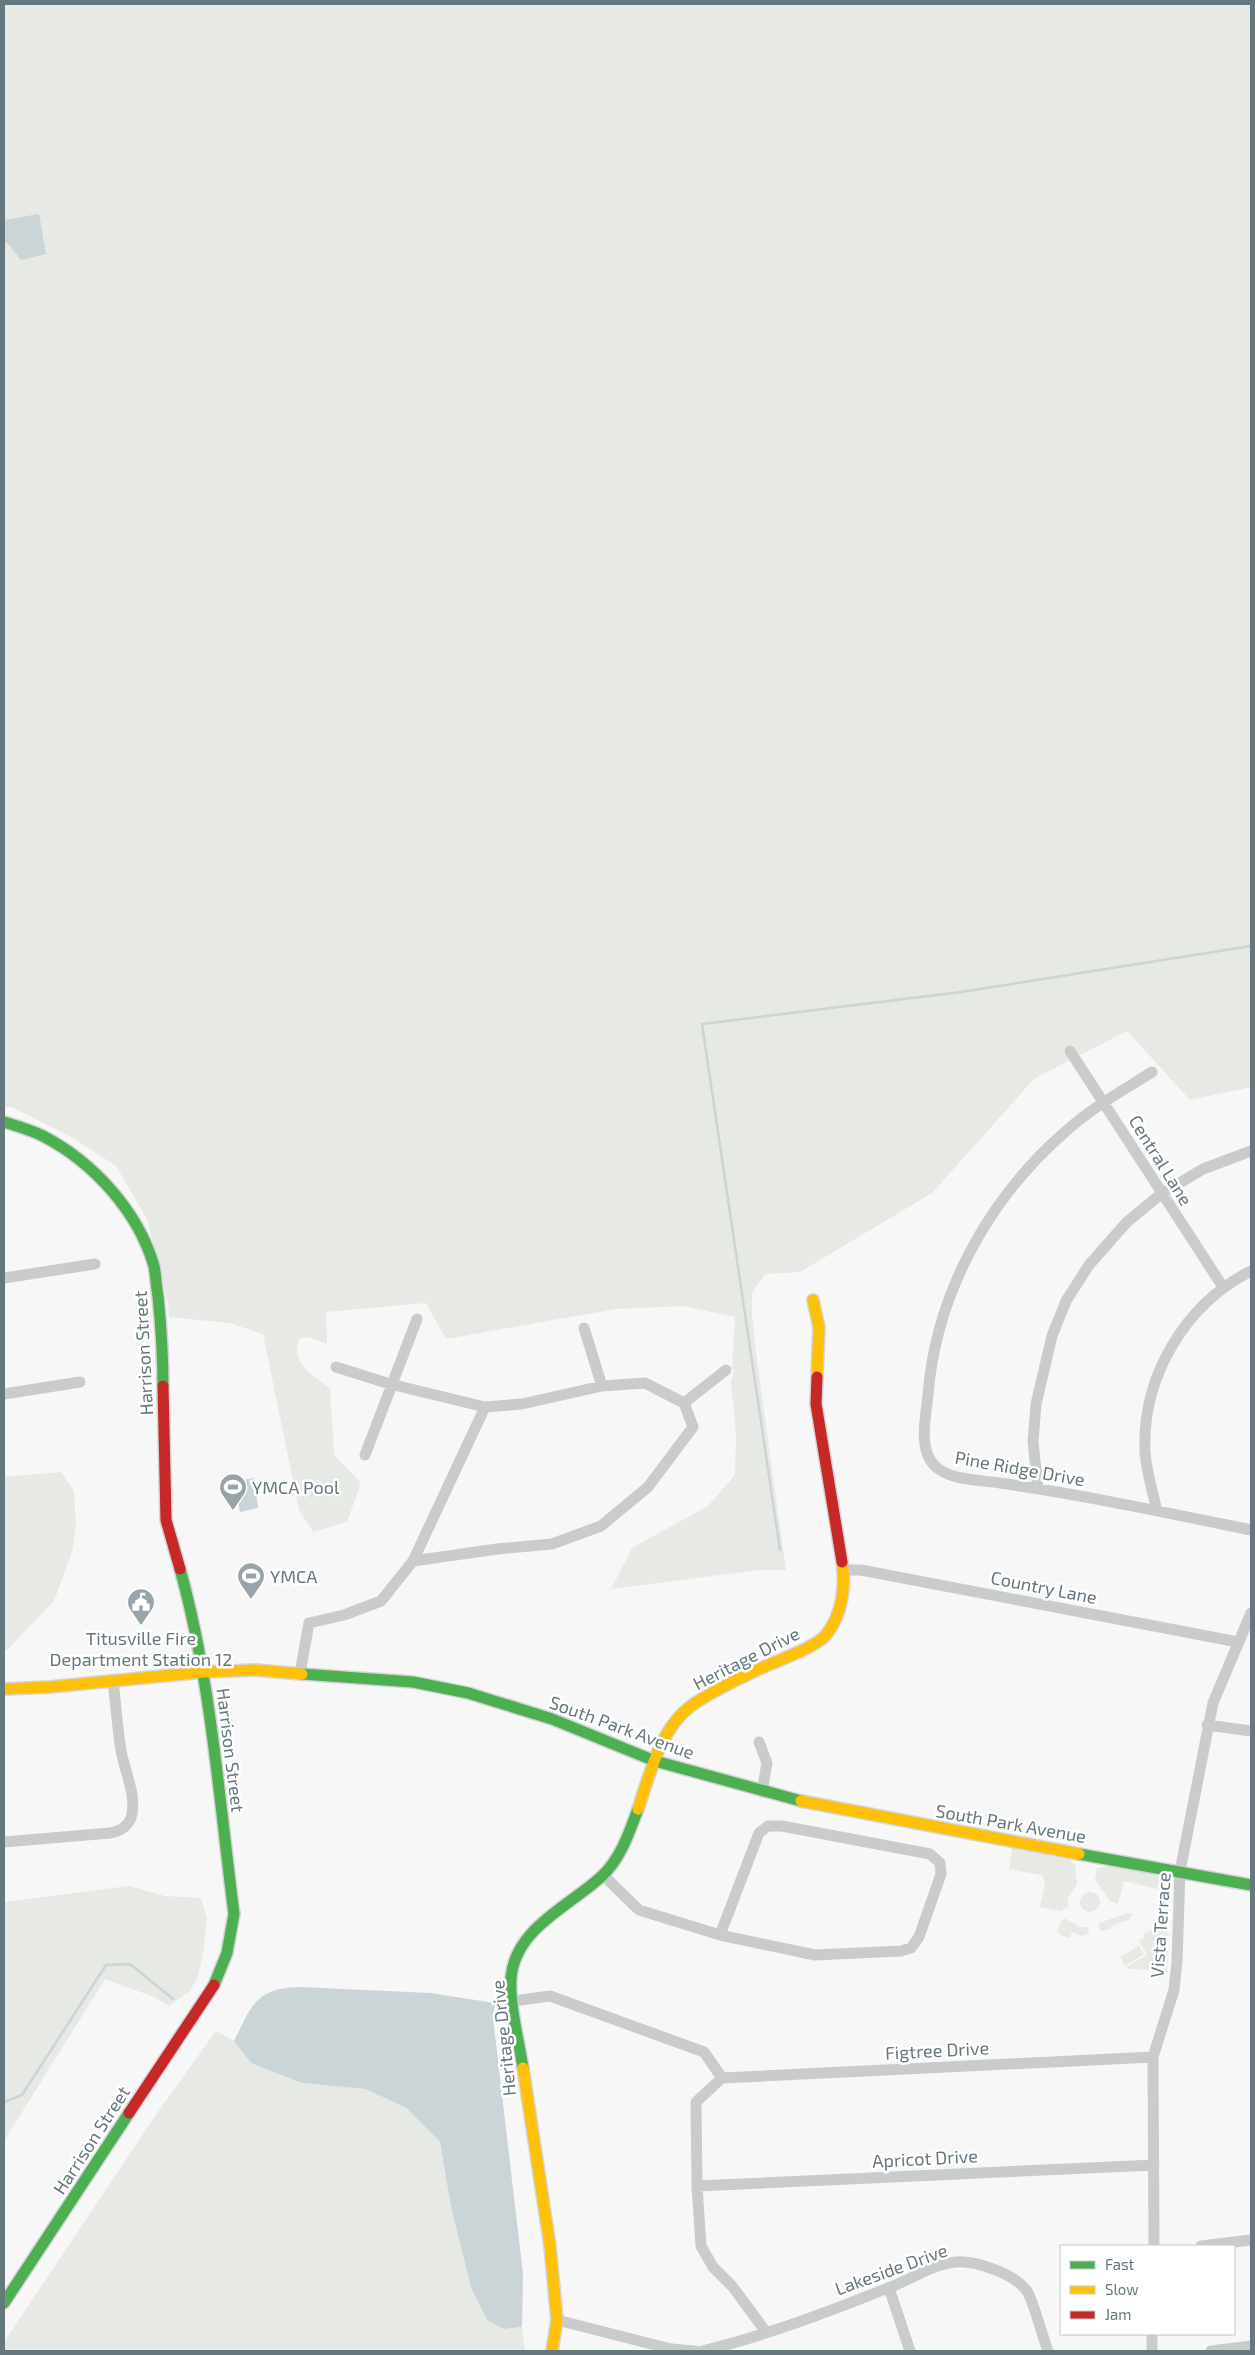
<svg xmlns="http://www.w3.org/2000/svg" width="1255" height="2355" font-family="'Exo 2',sans-serif">
	<style>
		.green { fill: #e6e9e4 }
		.water { fill: #cbd4d6 }
		.lines { fill: none; stroke-linecap: round; stroke-linejoin: round }
		.stream { stroke: #cbd4d6; stroke-width: 2.5 }
		.fast-casing { stroke: #d3d4d5; stroke-width: 14 }
		.slow-casing { stroke: #d3d4d5; stroke-width: 14 }
		.jam-casing { stroke: #d3d4d5; stroke-width: 14 }
		.street { stroke: #cacccc; stroke-width: 11 }
		.fast { stroke: #4caf50; stroke-width: 11 }
		.slow { stroke: #ffc107; stroke-width: 11 }
		.jam { stroke: #c62828; stroke-width: 11 }
		.labels { text-anchor: middle; dominant-baseline: central; stroke-width: 5; stroke-linejoin: round; paint-order: stroke }
		.street-label { font-size: 18px; fill: #65777f; stroke: #fff }
		.poi-label { font-size: 18px; fill: #65777f; stroke: #fff; text-anchor: start }
	</style>
	<rect width="100%" height="100%" fill="#f7f7f7"/>
	<!-- green -->
	<path class="green" d="M4 4H1248L1251 7V1087L1190 1100 1127 1031 1080 1055 1072 1045 1063 1050 1070 1060 1034 1079 932 1193 800 1272 765 1274 752 1293V1314L757 1361 786 1570H759L611 1589 632 1548 708 1506 735 1475 736 1434 731 1383 734 1370 732 1369 735 1317 684 1306 616 1309 446 1339 426 1303 326 1312 327 1344 309 1337 299 1339C291 1365 312 1374 330 1388L334 1455 361 1483 347 1522 313 1532 299 1510 263 1334 229 1323 169 1317 168 1303 147 1219 116 1166 73 1138 12 1107H4Z
		M61 1472 74 1491 76 1526 72 1552 54 1601 7 1650 4 1651V1477Z
		M1012 1848 1069 1859 1075 1865 1077 1884 1068 1898V1907L1060 1911 1040 1907 1045 1883 1042 1875 1009 1869Z
		M1110 1866 1143 1871 1169 1880 1161 1890 1124 1881 1118 1904 1110 1901 1095 1880 1097 1868Z
		M129 1886 165 1896 201 1898 207 1918 204 1947 198 1977 189 1992 169 2006 154 1997 105 1979 4 2141V1902Z
		M1080 1902a10 10 0 1 1 20 0a10 10 0 1 1-20 0Z
		M1128 1913 1133 1914 1129 1920 1114 1925 1109 1930 1100 1931 1099 1923Z
		M1064 1918 1080 1927H1088L1089 1934 1082 1936 1072 1932 1070 1938 1060 1935 1057 1930Z
		M1169 1921 1167 1972 1125 1968 1147 1955 1139 1941 1144 1938 1143 1934Z
		M1139 1946 1144 1954 1125 1966 1120 1957Z
		M216 2031 234 2041 251 2063 302 2083 366 2089 406 2108 440 2142 451 2207 504 2329 522 2327 525 2351H4V2342L160 2109Z"/>
	<!-- water -->
	<path class="water" d="M39 214 46 254 21 260 7 242 4 245V220Z
		M254 1478 258 1508 240 1512 238 1502 227 1504 223 1483Z
		M300 1987 430 1993 495 2003 493 2018 523 2274 522 2327 504 2329 487 2320 471 2287 451 2207 440 2142 406 2108 366 2089 302 2083 251 2063 234 2041C252 2005 256 1988 300 1987Z"/>
	<g class="lines">
		<!-- stream -->
		<path class="stream" d="M780 1550 702 1024 961 992 1251 946
			M4 2102 22 2095 106 1965 130 1964 173 1999"/>
		<!-- fast casing -->
		<g class="fast-casing">
			<path id="fast" d="M4 1122C17 1126 31 1130 43 1136 93 1162 138 1211 154 1266 156 1275 156 1286 158 1296 161 1326 163 1356 163 1386
				M180 1569C211 1680 219 1799 234 1914L227 1953 214 1985
				M302 1674 413 1682 468 1693 552 1719 655 1761 801 1801
				M1079 1854 1251 1885
				M523 2068C519 2042 509 2003 511 1978 515 1928 570 1906 602 1876 621 1858 629 1833 638 1809
				M4 2303 129 2113"/>
		</g>
		<!-- slow casing -->
		<g class="slow-casing">
			<path id="slow" d="M813 1300 819 1327 817 1377
				M4 1689 50 1687 203 1672 256 1670 302 1674
				M801 1801 1079 1854
				M638 1809C650 1774 660 1729 691 1706 710 1692 734 1681 755 1671 772 1662 814 1649 826 1635 842 1615 846 1587 842 1562
				M523 2068 550 2246 557 2320 552 2351"/>
		</g>
		<!-- jam casing -->
		<g class="jam-casing">
			<path id="jam" d="M817 1377 816 1404 842 1562
				M163 1386 166 1520 180 1569
				M129 2113 214 1985"/>
		</g>
		<!-- street -->
		<path class="street" d="M1070 1051 1223 1287
			M1152 1072C1122 1091 1091 1108 1065 1132 989 1198 936 1293 928 1395 926 1416 918 1448 934 1465 949 1481 981 1480 1000 1483 1084 1495 1168 1513 1251 1530
			M4 1278 95 1264
			M584 1328 602 1386
			M336 1367 390 1384 485 1407
			M4 1394 80 1382
			M684 1403 726 1370
			M365 1455 417 1319
			M1038 1488 1033 1442 1036 1404 1052 1336 1066 1301 1089 1265 1127 1222 1161 1194 1203 1169 1251 1151
			M1157 1511C1153 1492 1146 1471 1145 1451 1142 1377 1185 1304 1251 1271
			M843 1570H861L1238 1642
			M300 1673 309 1623 344 1615 381 1601 413 1561 485 1407 522 1404 602 1386 645 1383 684 1403 693 1427 648 1487 601 1526 552 1544 497 1549 413 1561
			M1207 1725 1251 1731
			M759 1742 767 1763 762 1792
			M4 1842 110 1833C121 1831 130 1825 132 1814 136 1793 124 1770 121 1750 117 1727 116 1704 113 1681
			M603 1875 639 1910 720 1935 815 1955 901 1951 911 1948 919 1937 941 1874 940 1863 930 1854 782 1826H768L759 1833 720 1935
			M513 2001 550 1996 704 2052 722 2078 696 2102 697 2186 701 2246 713 2267 732 2286 766 2332
			M722 2078 1153 2057
			M697 2186 1154 2165
			M1154 2246 1153 2057 1174 1990 1177 1962 1180 1871 1213 1703 1251 1613
			M1201 2246 1251 2240
			M889 2288 910 2351
			M557 2320 671 2349 695 2351
			M702 2351C765 2336 828 2312 888 2288 910 2280 931 2265 955 2262 975 2260 1015 2274 1027 2291 1033 2300 1043 2338 1048 2351
			M1152 2351V2334
			M1211 2351 1251 2346"/>
		<!-- fast -->
		<use href="#fast" class="fast"/>
		<!-- slow -->
		<use href="#slow" class="slow"/>
		<!-- jam -->
		<use href="#jam" class="jam"/>
	</g>
	<!-- icons -->
	<defs>
		<g id="stadium-pin" transform="scale(1.4375)"><path d="M0 17L-7.5 6A9.5 9.5 0 1 1 7.5 6Z" fill="#98a4a9" stroke="#fff"/><path d="M0-5a6.5 5 0 1 0 0 10a6.5 5 0 1 0 0-10ZM-3.5-1.8h7v3.6h-7Z" fill="#fff"/></g>
		<g id="civic-pin" transform="scale(1.4375)"><path d="M0 17L-7.5 6A9.5 9.5 0 1 1 7.5 6Z" fill="#98a4a9" stroke="#fff"/><path d="M-.6-6.5H3V-4.5H.6V-3L4-1V1h2V6H-6V1h2V-1L-.6-3ZM-1.2 2.5V6h2.4V2.5Z" fill="#fff"/></g>
	</defs>
	<g fill-rule="evenodd">
		<use href="#stadium-pin" x="233" y="1487"/>
		<use href="#stadium-pin" x="251" y="1576"/>
		<use href="#civic-pin" x="141" y="1602"/>
	</g>
	<g class="labels">
		<!-- street labels -->
		<g class="street-label">
			<text transform="translate(1161 1160) rotate(58)">Central Lane</text>
			<text transform="translate(143 1353) rotate(-93)">Harrison Street</text>
			<text transform="translate(1020 1468) rotate(10)">Pine Ridge Drive</text>
			<text transform="translate(1044 1587) rotate(11)">Country Lane</text>
			<text transform="translate(746 1658) rotate(-27)">Heritage Drive</text>
			<text transform="translate(622 1727) rotate(20)">South Park Avenue</text>
			<text transform="translate(231 1750) rotate(83)">Harrison Street</text>
			<text transform="translate(1011 1823) rotate(10)">South Park Avenue</text>
			<text transform="translate(1160 1925) rotate(-86)">Vista Terrace</text>
			<text transform="translate(503 2038) rotate(-96)">Heritage Drive</text>
			<text transform="translate(937 2050) rotate(-3)">Figtree Drive</text>
			<text transform="translate(91 2140) rotate(-57)">Harrison Street</text>
			<text transform="translate(925 2158) rotate(-3)">Apricot Drive</text>
			<text transform="translate(891 2269) rotate(-20)">Lakeside Drive</text>
		</g>
		<!-- poi labels -->
		<g class="poi-label">
			<text x="252" y="1487">YMCA Pool</text>
			<text x="270" y="1576">YMCA</text>
			<text x="141" y="1638" text-anchor="middle">Titusville Fire<tspan x="141" dy="21">Department Station 12</tspan></text>
		</g>
	</g>
	<!-- border -->
	<rect width="1255" height="2355" fill="none" stroke="#65777f" stroke-width="10"/>
	<!-- legend -->
	<rect x="1060" y="2245" width="175" height="90" fill="#ffffff" stroke="#c1c9cc"/>
	<rect x="1070" y="2261" width="25" height="8" fill="#4caf50" stroke="#c1c9cc"/>
	<text x="1105" y="2270" font-size="15" fill="#65777f">Fast</text>
	<rect x="1070" y="2286" width="25" height="8" fill="#ffc107" stroke="#c1c9cc"/>
	<text x="1105" y="2295" font-size="15" fill="#65777f">Slow</text>
	<rect x="1070" y="2311" width="25" height="8" fill="#c62828" stroke="#c1c9cc"/>
	<text x="1105" y="2320" font-size="15" fill="#65777f">Jam</text>
</svg>
